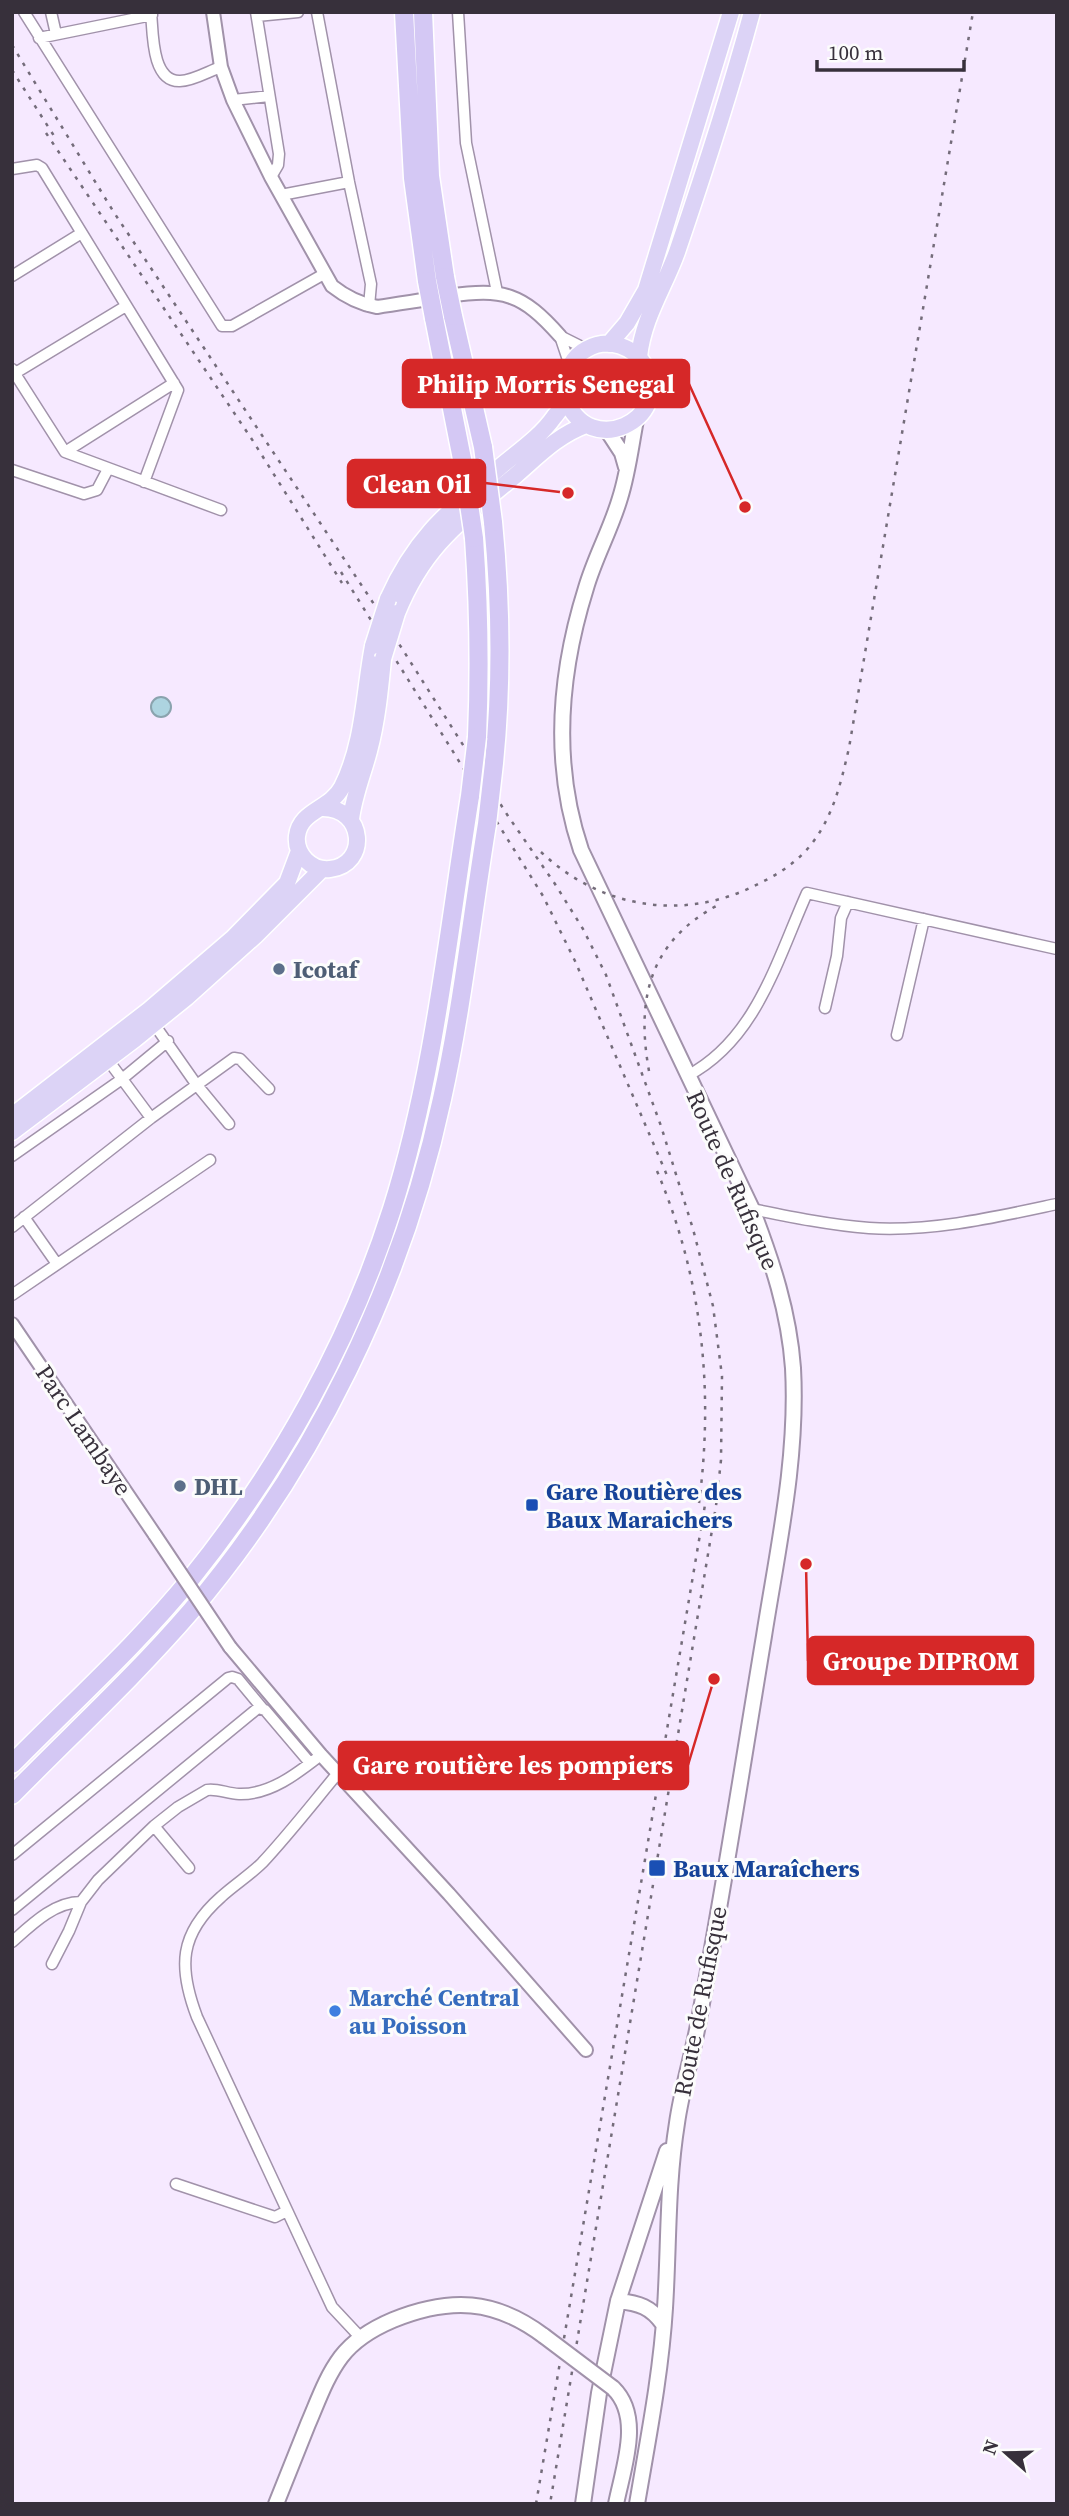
<svg xmlns="http://www.w3.org/2000/svg" width="1069" height="2516" font-family="'Source Serif 4',serif">
	<style>
		.water { fill: #add4e0; stroke: #8aa3ae; stroke-width: 2 }
		.lines { fill: none; stroke-linecap: round; stroke-linejoin: round }
		.minor-casing { stroke: #a192aa; stroke-width: 13 }
		.tertiary-casing { stroke: #a192aa; stroke-width: 16 }
		.secondary-casing { stroke: #a192aa; stroke-width: 18 }
		.trunk-casing { stroke: #fff; stroke-width: 19 }
		.motorway-casing { stroke: #fff; stroke-width: 21 }
		.minor { stroke: #fff; stroke-width: 10 }
		.tertiary { stroke: #fff; stroke-width: 12 }
		.secondary { stroke: #fff; stroke-width: 14 }
		.trunk { stroke: #dcd3f6; stroke-width: 16 }
		.motorway { stroke: #d4c8f4; stroke-width: 18 }
		.rail { stroke: #746c7a; stroke-width: 2.5; stroke-dasharray: 3.5 7; stroke-linecap: butt }
		.tertiary-bridge-casing { stroke: #a192aa; stroke-width: 16; stroke-linecap: butt }
		.secondary-bridge-casing { stroke: #a192aa; stroke-width: 18; stroke-linecap: butt }
		.trunk-bridge-casing { stroke: #fff; stroke-width: 19; stroke-linecap: butt }
		.motorway-bridge-casing { stroke: #fff; stroke-width: 21; stroke-linecap: butt }
		.tertiary-bridge { stroke: #fff; stroke-width: 12 }
		.secondary-bridge { stroke: #fff; stroke-width: 14 }
		.trunk-bridge { stroke: #dcd3f6; stroke-width: 16 }
		.motorway-bridge { stroke: #d4c8f4; stroke-width: 18 }
		.service-dot { fill: #5c6f8a; stroke: #fcfcfc; stroke-width: 2.5 }
		.transit-dot { fill: #1a4fb4; stroke: #fcfcfc; stroke-width: 2.5 }
		.shop-dot { fill: #3f7fe0; stroke: #fcfcfc; stroke-width: 2.5 }
		.labels { text-anchor: middle; dominant-baseline: central; stroke-width: 6; stroke-linejoin: round; paint-order: stroke }
		.service-label { font-size: 24px; font-weight: bold; fill: #4e5e75; stroke: #fcfcfc; text-anchor: start }
		.street-label { font-size: 24px; fill: #37303b; stroke: #fcfcfc }
		.transit-label { font-size: 24px; font-weight: bold; fill: #164399; stroke: #fcfcfc; text-anchor: start }
		.shop-label { font-size: 24px; font-weight: bold; fill: #366cbe; stroke: #fcfcfc; text-anchor: start }
		.leader { fill: none; stroke: #d62828; stroke-width: 2.5 }
		.callout-dot { fill: #d62828; stroke: #fcfcfc; stroke-width: 2.5 }
		.callout { fill: #d62828; stroke: #d62828; stroke-width: 2.5 }
		.callout-label { font-size: 26px; text-anchor: middle; font-weight: bold; fill: #fff }
	</style>
	<rect width="100%" height="100%" fill="#f6e9ff"/>
	<!-- water -->
	<path class="water" d="M151 707a10 10 0 1 1 20 0a10 10 0 1 1-20 0Z"/>
	<g class="lines">
		<!-- minor casing -->
		<g class="minor-casing">
			<path id="minor" d="M24 12 222 326H232L324 274
				M51 12 56 34
				M151 12C153 31 151 82 180 81 193 81 209 71 221 67
				M256 12 279 154 278 165 271 177
				M317 12 349 182 371 284 369 306
				M458 12 466 143 497 292
				M257 16 298 12
				M39 38 152 15
				M233 100 269 96
				M12 169 37 165 42 168 178 390 144 482
				M281 195 349 182
				M12 276 80 234
				M560 336 570 366
				M560 336 586 349
				M12 369 65 452 221 510
				M12 375 126 306
				M65 452 174 383
				M12 470 84 494 97 490 108 469
				M825 1008 837 956 841 918 848 902
				M154 1024 196 1084 229 1124
				M897 1035 924 919
				M108 1060 151 1118
				M687 1076C756 1040 777 960 807 893L1057 949
				M12 1156 122 1079 168 1041
				M752 1209C791 1217 830 1225 869 1228 932 1232 996 1217 1057 1204
				M24 1217 57 1264
				M12 1227 151 1118 234 1058 240 1059 269 1089
				M12 1295 210 1160
				M338 1773C313 1803 289 1834 262 1863 250 1875 234 1885 221 1897 179 1934 178 1967 197 2017L332 2307 361 2338
				M154 1826 189 1868
				M12 1855 228 1678 232 1677 238 1679 262 1708
				M12 1910 258 1708 265 1710 310 1763
				M12 1942C31 1925 54 1902 81 1902
				M52 1964 69 1931 81 1902 98 1880 154 1826 178 1807 207 1790C217 1788 228 1794 239 1794 270 1795 298 1773 321 1755
				M176 2184 275 2217 287 2211"/>
		</g>
		<!-- tertiary casing -->
		<g class="tertiary-casing">
			<path id="tertiary" d="M213 12 221 67 233 100 271 177 332 286C346 297 360 304 377 307 401 303 425 300 448 296 503 288 522 293 560 336
				M12 1324 155 1535
				M230 1647 321 1755 449 1894 586 2050"/>
		</g>
		<!-- secondary casing -->
		<g class="secondary-casing">
			<path id="secondary" d="M636 420C631 446 628 473 620 498 611 529 595 557 586 588 559 674 552 764 581 850L752 1209C772 1261 789 1312 793 1368 798 1458 778 1547 764 1636 743 1762 724 1888 700 2014 694 2051 682 2087 677 2123 667 2185 669 2246 665 2308 661 2374 648 2439 637 2504
				M607 430 622 453 626 467
				M618 2301C639 2303 651 2307 663 2324
				M613 2388C643 2417 623 2468 616 2504
				M276 2504C287 2477 297 2451 308 2424 318 2401 326 2377 341 2357 354 2340 374 2328 393 2320 450 2297 495 2299 544 2336
				M583 2504 599 2393 618 2301 667 2151"/>
		</g>
		<!-- trunk casing -->
		<g class="trunk-casing">
			<path id="trunk" d="M609 344 627 323 646 290 731 12
				M639 357C643 318 664 288 677 252 704 173 730 93 752 12
				M388 599C416 536 449 511 500 467 519 451 540 437 554 417 558 412 565 404 566 399 567 395 565 392 564 388 564 373 573 356 587 349 608 337 635 346 646 368 672 420 589 460 566 399
				M397 613C425 544 461 521 516 475 538 456 558 435 586 425
				M323 808C365 808 369 865 330 869 311 871 295 854 297 836 300 810 330 810 342 787 364 743 364 693 373 646
				M351 819C354 795 363 774 369 751 377 721 380 690 383 659
				M12 1116 149 1010 233 938 287 883 299 851
				M12 1132 135 1039 187 997 255 936 322 869"/>
		</g>
		<!-- motorway casing -->
		<g class="motorway-casing">
			<path id="motorway" d="M404 12 413 178 427 281
				M423 12 430 176 445 277
				M453 316 483 447
				M434 318 463 464
				M493 522C501 603 502 683 494 763
				M474 538C479 607 480 668 477 737
				M12 1764C73 1702 138 1644 192 1577 279 1469 350 1342 392 1209 434 1076 448 934 470 796
				M12 1795C72 1734 135 1676 191 1611 314 1466 402 1285 442 1099 462 1009 472 916 487 824"/>
		</g>
		<!-- minor -->
		<use href="#minor" class="minor"/>
		<!-- tertiary -->
		<use href="#tertiary" class="tertiary"/>
		<!-- secondary -->
		<use href="#secondary" class="secondary"/>
		<!-- trunk -->
		<use href="#trunk" class="trunk"/>
		<!-- motorway -->
		<use href="#motorway" class="motorway"/>
		<!-- rail -->
		<path class="rail" d="M12 45 113 211 370 598 508 816 555 884 583 929 606 975 661 1126 693 1229 713 1306 722 1376 721 1460 716 1506 550 2504
			M12 70 56 139
			M46 133 253 441 342 583
			M341 572 543 896 575 961 669 1180
			M541 852C601 909 685 922 758 884 779 874 799 861 813 842 834 814 841 782 849 748L973 12
			M649 1071C636 999 649 942 718 905
			M657 1171C702 1277 714 1389 699 1503
			M536 2504 707 1493"/>
		<!-- tertiary-bridge casing -->
		<g class="tertiary-bridge-casing">
			<path id="tertiary-bridge" d="M155 1535 230 1647"/>
		</g>
		<!-- secondary-bridge casing -->
		<g class="secondary-bridge-casing">
			<path id="secondary-bridge" d="M544 2336 613 2388"/>
		</g>
		<!-- trunk-bridge casing -->
		<g class="trunk-bridge-casing">
			<path id="trunk-bridge" d="M373 646 388 599
				M383 659 397 613"/>
		</g>
		<!-- motorway-bridge casing -->
		<g class="motorway-bridge-casing">
			<path id="motorway-bridge" d="M445 277 453 316
				M427 281 434 318
				M483 447 493 522
				M463 464 474 538
				M470 796 477 737
				M487 824 494 763"/>
		</g>
		<!-- tertiary-bridge -->
		<use href="#tertiary-bridge" class="tertiary-bridge"/>
		<!-- secondary-bridge -->
		<use href="#secondary-bridge" class="secondary-bridge"/>
		<!-- trunk-bridge -->
		<use href="#trunk-bridge" class="trunk-bridge"/>
		<!-- motorway-bridge -->
		<use href="#motorway-bridge" class="motorway-bridge"/>
	</g>
	<!-- markers -->
	<g class="service-dot">
		<circle cx="279" cy="969" r="7"/>
		<circle cx="180" cy="1486" r="7"/>
	</g>
	<g class="transit-dot">
		<rect x="525" y="1498" width="14" height="14" rx="3.5"/>
		<rect x="648" y="1859" width="18" height="18" rx="3.5"/>
	</g>
	<circle class="shop-dot" cx="335" cy="2011" r="7"/>
	<g class="labels">
		<!-- service labels -->
		<g class="service-label">
			<text x="293" y="969">Icotaf</text>
			<text x="194" y="1486">DHL</text>
		</g>
		<!-- street labels -->
		<g class="street-label">
			<text transform="translate(733 1180) rotate(66)">Route de Rufisque</text>
			<text transform="translate(84 1430) rotate(56)">Parc Lambaye</text>
			<text transform="translate(700 2001) rotate(-79)">Route de Rufisque</text>
		</g>
		<!-- transit labels -->
		<g class="transit-label">
			<text x="546" y="1491">Gare Routière des<tspan x="546" dy="28">Baux Maraichers</tspan></text>
			<text x="673" y="1868">Baux Maraîchers</text>
		</g>
		<!-- shop labels -->
		<g class="shop-label">
			<text x="349" y="1997">Marché Central<tspan x="349" dy="28">au Poisson</tspan></text>
		</g>
	</g>
	<!-- callouts -->
	<path class="leader" d="M745 507L689 384M568 493L485 483M806 1564L808 1661M714 1679L688 1765"/>
	<g class="callout-dot">
		<circle cx="745" cy="507" r="7"/>
		<circle cx="568" cy="493" r="7"/>
		<circle cx="806" cy="1564" r="7"/>
		<circle cx="714" cy="1679" r="7"/>
	</g>
	<g class="callout">
		<rect x="403" y="360" width="286" height="47" rx="7"/>
		<rect x="348" y="460" width="137" height="47" rx="7"/>
		<rect x="808" y="1637" width="225" height="47" rx="7"/>
		<rect x="339" y="1742" width="349" height="47" rx="7"/>
	</g>
	<g class="callout-label">
		<text x="546" y="393">Philip Morris Senegal</text>
		<text x="417" y="493">Clean Oil</text>
		<text x="921" y="1670">Groupe DIPROM</text>
		<text x="513" y="1774">Gare routière les pompiers</text>
	</g>
	<!-- border -->
	<rect width="1069" height="2516" fill="none" stroke="#37303b" stroke-width="28"/>
	<!-- north arrow -->
	<g transform="translate(1006 2453) rotate(290)" stroke="#fcfcfc" stroke-width="5" paint-order="stroke">
	<path d="M0-5L12 26L0 18L-12 26Z" fill="#37303b"/>
	<text y="-10" font-size="19" font-weight="bold" text-anchor="middle" fill="#37303b">N</text>
	</g>
	<!-- scale -->
	<path d="M817 60v10h147v-10" fill="none" stroke="#37303b" stroke-width="3.5"/>
	<text x="828" y="60" font-size="21" fill="#37303b" stroke="#fcfcfc" stroke-width="5" paint-order="stroke">100 m</text>
</svg>
